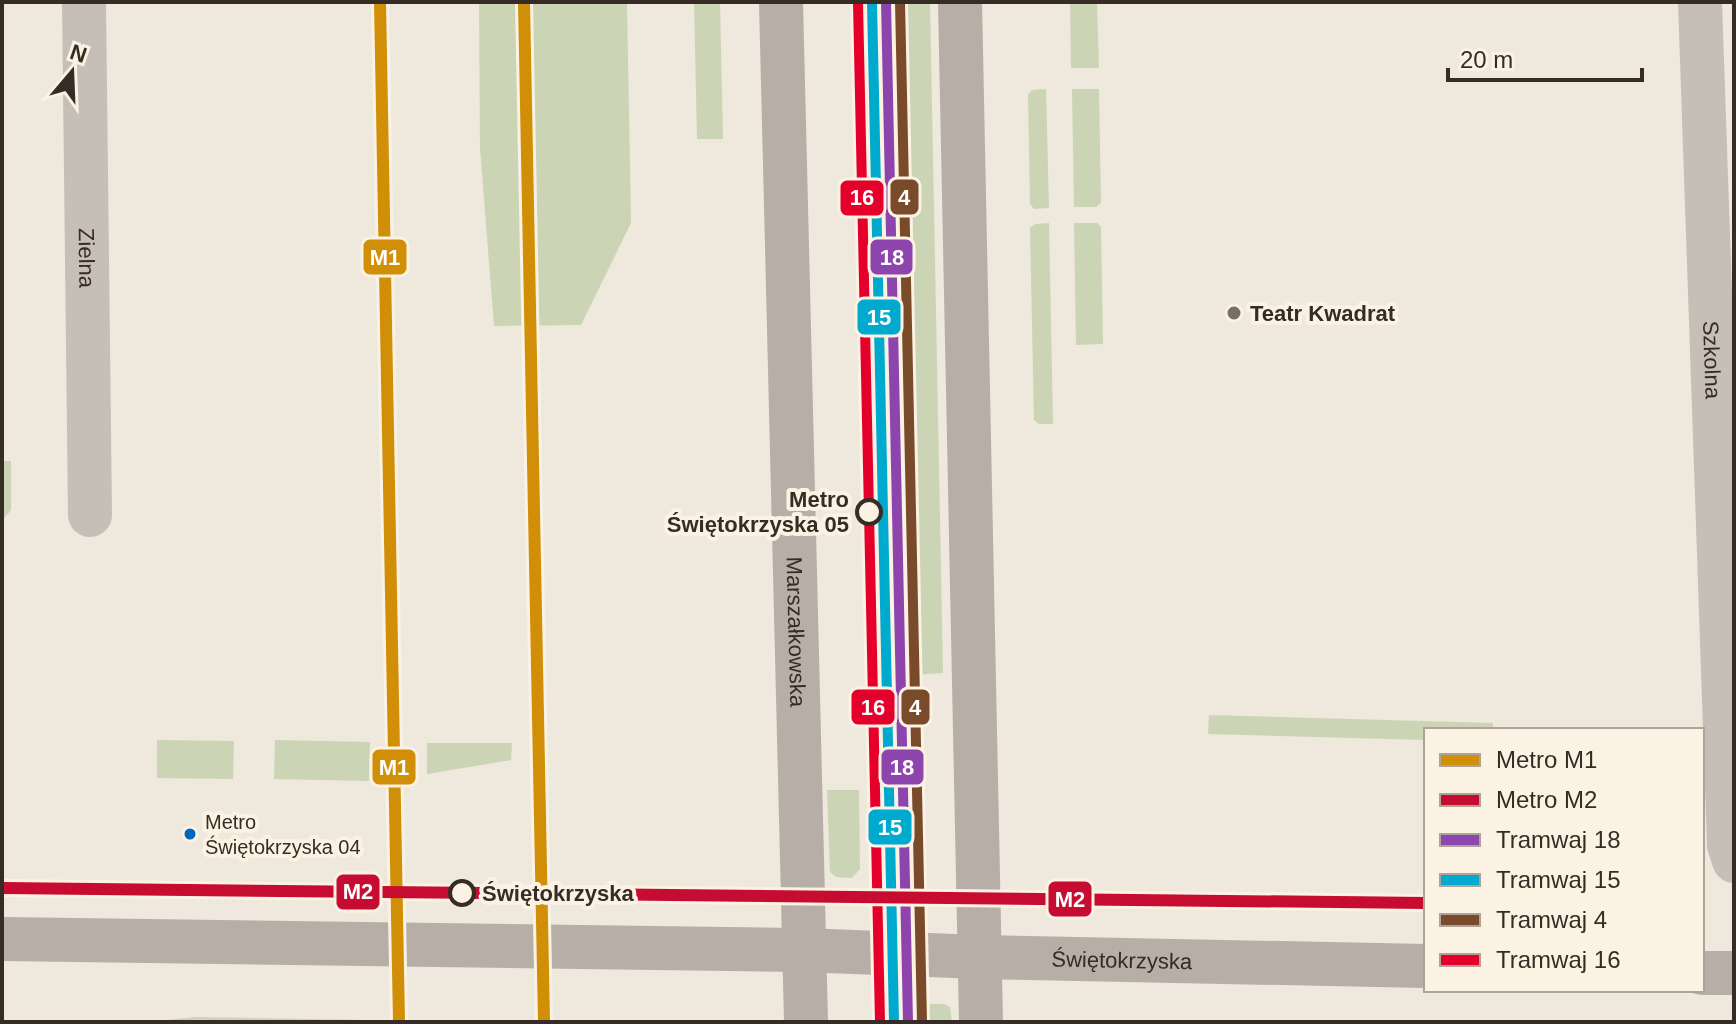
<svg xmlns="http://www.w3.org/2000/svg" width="1736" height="1024" font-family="Helvetica,sans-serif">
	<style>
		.green { fill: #ccd4b6 }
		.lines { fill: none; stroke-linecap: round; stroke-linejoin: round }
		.street { stroke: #c6bfb7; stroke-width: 44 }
		.secondary { stroke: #b7afa7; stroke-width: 44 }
		.tram-1-casing { stroke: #fbf2e4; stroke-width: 16 }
		.tram-2-casing { stroke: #fbf2e4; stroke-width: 16 }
		.tram-3-casing { stroke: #fbf2e4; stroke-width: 16 }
		.tram-4-casing { stroke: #fbf2e4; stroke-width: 16 }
		.tram-1 { stroke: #8e44ad; stroke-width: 10 }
		.tram-2 { stroke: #00a9ce; stroke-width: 10 }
		.tram-3 { stroke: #7a4b2a; stroke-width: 10 }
		.tram-4 { stroke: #e4002b; stroke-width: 10 }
		.metro-1-casing { stroke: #fbf2e4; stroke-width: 18 }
		.metro-2-casing { stroke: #fbf2e4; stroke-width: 18 }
		.metro-1 { stroke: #d18e07; stroke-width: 12 }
		.metro-2 { stroke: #c60c30; stroke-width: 12 }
		.poi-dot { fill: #776e65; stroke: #fbf2e4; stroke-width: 3 }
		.stop-dot { fill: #fbf2e4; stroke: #372c25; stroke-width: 4 }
		.bus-dot { fill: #0065bd; stroke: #fbf2e4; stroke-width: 3 }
		.labels { text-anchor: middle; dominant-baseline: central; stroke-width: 8; stroke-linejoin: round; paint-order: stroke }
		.bus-label { font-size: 20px; fill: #372c25; stroke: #fbf2e4; text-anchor: start }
		.street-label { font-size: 22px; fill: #372c25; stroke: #fbf2e4 }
		.poi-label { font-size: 22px; font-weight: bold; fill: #372c25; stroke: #fbf2e4; text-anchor: start }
		.stop-label { font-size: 22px; font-weight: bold; fill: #372c25; stroke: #fbf2e4; text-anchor: end }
		.line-badge { stroke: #fbf2e4; stroke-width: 3 }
		.badge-label { font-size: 22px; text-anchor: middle; font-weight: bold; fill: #fff }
	</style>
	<rect width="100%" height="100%" fill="#eee8dd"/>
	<!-- green -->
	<path class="green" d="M479 2H627L631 223 581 325 494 326 480 148Z
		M694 2H720L723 139H697Z
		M902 2H930L943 673 914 675Z
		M1070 2H1097L1099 68H1071Z
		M1046 89 1049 208 1034 209 1030 204 1028 95 1032 90Z
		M1072 89H1099L1101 203 1096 207H1074Z
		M1049 223 1053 424H1039L1034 420 1030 228 1035 224Z
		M1074 223H1097L1101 227 1103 344 1076 345Z
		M2 461H11V510L2 521Z
		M1209 715 1493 723V730H1426V740L1208 734Z
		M157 740 234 741 233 779 157 778Z
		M275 740 370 742 369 781 274 779Z
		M427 743H512L511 760 427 774Z
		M827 790H859L860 869 852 878 836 877 830 872Z
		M930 1004H944L950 1007 952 1022H923L925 1008Z
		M197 1017 477 1022H166V1020Z"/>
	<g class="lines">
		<!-- street -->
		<g class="street">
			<path id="s1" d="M84 2 90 515"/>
			<path id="s2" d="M1700 2 1729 845 1734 861"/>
		</g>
		<!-- secondary -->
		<g class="secondary">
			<path id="s3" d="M781 2 806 1022"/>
			<path d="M960 2 981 1022"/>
			<path id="s4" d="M2 939 803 950 979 957 1426 966"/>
			<path d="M1702 973H1734"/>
		</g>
		<!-- tram-1 casing -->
		<g class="tram-1-casing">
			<path id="tram-1" d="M886 2 908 1022"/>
		</g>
		<!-- tram-2 casing -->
		<g class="tram-2-casing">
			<path id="tram-2" d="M872 2 894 1022"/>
		</g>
		<!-- tram-3 casing -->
		<g class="tram-3-casing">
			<path id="tram-3" d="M900 2 922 1022"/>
		</g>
		<!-- tram-4 casing -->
		<g class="tram-4-casing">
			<path id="tram-4" d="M858 3 880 1022"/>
		</g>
		<!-- tram-1 -->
		<use href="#tram-1" class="tram-1"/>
		<!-- tram-2 -->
		<use href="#tram-2" class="tram-2"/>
		<!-- tram-3 -->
		<use href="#tram-3" class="tram-3"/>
		<!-- tram-4 -->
		<use href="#tram-4" class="tram-4"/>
		<!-- metro-1 casing -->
		<g class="metro-1-casing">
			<path id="metro-1" d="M380 2 399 1022
				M524 2 544 1022"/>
		</g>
		<!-- metro-2 casing -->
		<g class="metro-2-casing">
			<path id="metro-2" d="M2 888 1426 903"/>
		</g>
		<!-- metro-1 -->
		<use href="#metro-1" class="metro-1"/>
		<!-- metro-2 -->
		<use href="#metro-2" class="metro-2"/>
	</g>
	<!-- markers -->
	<circle class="poi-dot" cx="1234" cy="313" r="8"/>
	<g class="stop-dot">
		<circle cx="869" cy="512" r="12"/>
		<circle cx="462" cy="893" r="12"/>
	</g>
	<circle class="bus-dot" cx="190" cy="834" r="7"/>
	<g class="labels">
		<!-- bus labels -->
		<g class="bus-label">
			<text x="205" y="822">Metro<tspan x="205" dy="25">Świętokrzyska 04</tspan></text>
		</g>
		<!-- street labels -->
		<g class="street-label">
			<text stroke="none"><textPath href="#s1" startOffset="256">Zielna</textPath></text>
			<text stroke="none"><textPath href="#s2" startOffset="358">Szkolna</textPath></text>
			<text stroke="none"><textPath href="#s3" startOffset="630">Marszałkowska</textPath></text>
			<text stroke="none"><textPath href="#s4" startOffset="1120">Świętokrzyska</textPath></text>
		</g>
		<!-- poi labels -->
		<g class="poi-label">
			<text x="1250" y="313">Teatr Kwadrat</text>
		</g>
		<!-- stop labels -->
		<g class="stop-label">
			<text x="849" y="499">Metro<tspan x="849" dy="25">Świętokrzyska 05</tspan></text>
			<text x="482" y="893" text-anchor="start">Świętokrzyska</text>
		</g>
	</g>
	<g class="line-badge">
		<rect x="889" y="178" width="31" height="38" rx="8" fill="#7a4b2a"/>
		<rect x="839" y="179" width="46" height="38" rx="8" fill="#e4002b"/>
		<rect x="362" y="238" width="46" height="38" rx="8" fill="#d18e07"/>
		<rect x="869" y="238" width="45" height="38" rx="8" fill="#8e44ad"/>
		<rect x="856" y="298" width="46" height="38" rx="8" fill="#00a9ce"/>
		<rect x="900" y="688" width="31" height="38" rx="8" fill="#7a4b2a"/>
		<rect x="850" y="688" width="46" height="38" rx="8" fill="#e4002b"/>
		<rect x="371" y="748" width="46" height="38" rx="8" fill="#d18e07"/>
		<rect x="880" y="748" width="45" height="38" rx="8" fill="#8e44ad"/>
		<rect x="867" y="808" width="46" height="38" rx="8" fill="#00a9ce"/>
		<rect x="335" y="873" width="46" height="38" rx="8" fill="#c60c30"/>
		<rect x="1047" y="880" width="46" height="38" rx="8" fill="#c60c30"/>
	</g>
	<g class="badge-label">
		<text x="904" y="205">4</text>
		<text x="862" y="205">16</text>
		<text x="385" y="265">M1</text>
		<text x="892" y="265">18</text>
		<text x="879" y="325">15</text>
		<text x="915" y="715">4</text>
		<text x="873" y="715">16</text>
		<text x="394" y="775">M1</text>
		<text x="902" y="775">18</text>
		<text x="890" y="835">15</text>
		<text x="358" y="899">M2</text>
		<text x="1070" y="907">M2</text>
	</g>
	<!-- border -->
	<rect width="1736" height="1024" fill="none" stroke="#372c25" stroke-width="8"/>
	<!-- legend -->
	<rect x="1424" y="728" width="280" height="264" fill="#fbf2e4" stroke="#ada398" stroke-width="2"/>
	<rect x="1440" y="754" width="40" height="12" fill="#d18e07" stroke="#ada398" stroke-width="2"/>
	<text x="1496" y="768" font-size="24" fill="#372c25">Metro M1</text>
	<rect x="1440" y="794" width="40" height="12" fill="#c60c30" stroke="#ada398" stroke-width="2"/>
	<text x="1496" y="808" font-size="24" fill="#372c25">Metro M2</text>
	<rect x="1440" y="834" width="40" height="12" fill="#8e44ad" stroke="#ada398" stroke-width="2"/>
	<text x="1496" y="848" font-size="24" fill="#372c25">Tramwaj 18</text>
	<rect x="1440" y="874" width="40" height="12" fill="#00a9ce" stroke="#ada398" stroke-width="2"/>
	<text x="1496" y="888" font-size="24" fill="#372c25">Tramwaj 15</text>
	<rect x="1440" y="914" width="40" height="12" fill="#7a4b2a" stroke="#ada398" stroke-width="2"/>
	<text x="1496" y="928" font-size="24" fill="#372c25">Tramwaj 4</text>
	<rect x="1440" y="954" width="40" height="12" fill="#e4002b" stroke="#ada398" stroke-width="2"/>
	<text x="1496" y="968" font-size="24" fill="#372c25">Tramwaj 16</text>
	<!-- north arrow -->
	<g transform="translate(72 72) rotate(19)" stroke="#fbf2e4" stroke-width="6" paint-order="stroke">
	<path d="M0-6L14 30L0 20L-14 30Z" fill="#372c25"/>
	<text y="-12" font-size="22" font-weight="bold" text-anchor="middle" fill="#372c25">N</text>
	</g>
	<!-- scale -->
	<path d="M1448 68v12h194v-12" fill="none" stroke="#372c25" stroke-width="4"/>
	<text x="1460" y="68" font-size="24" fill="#372c25" stroke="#fbf2e4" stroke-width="6" paint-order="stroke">20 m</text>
</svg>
